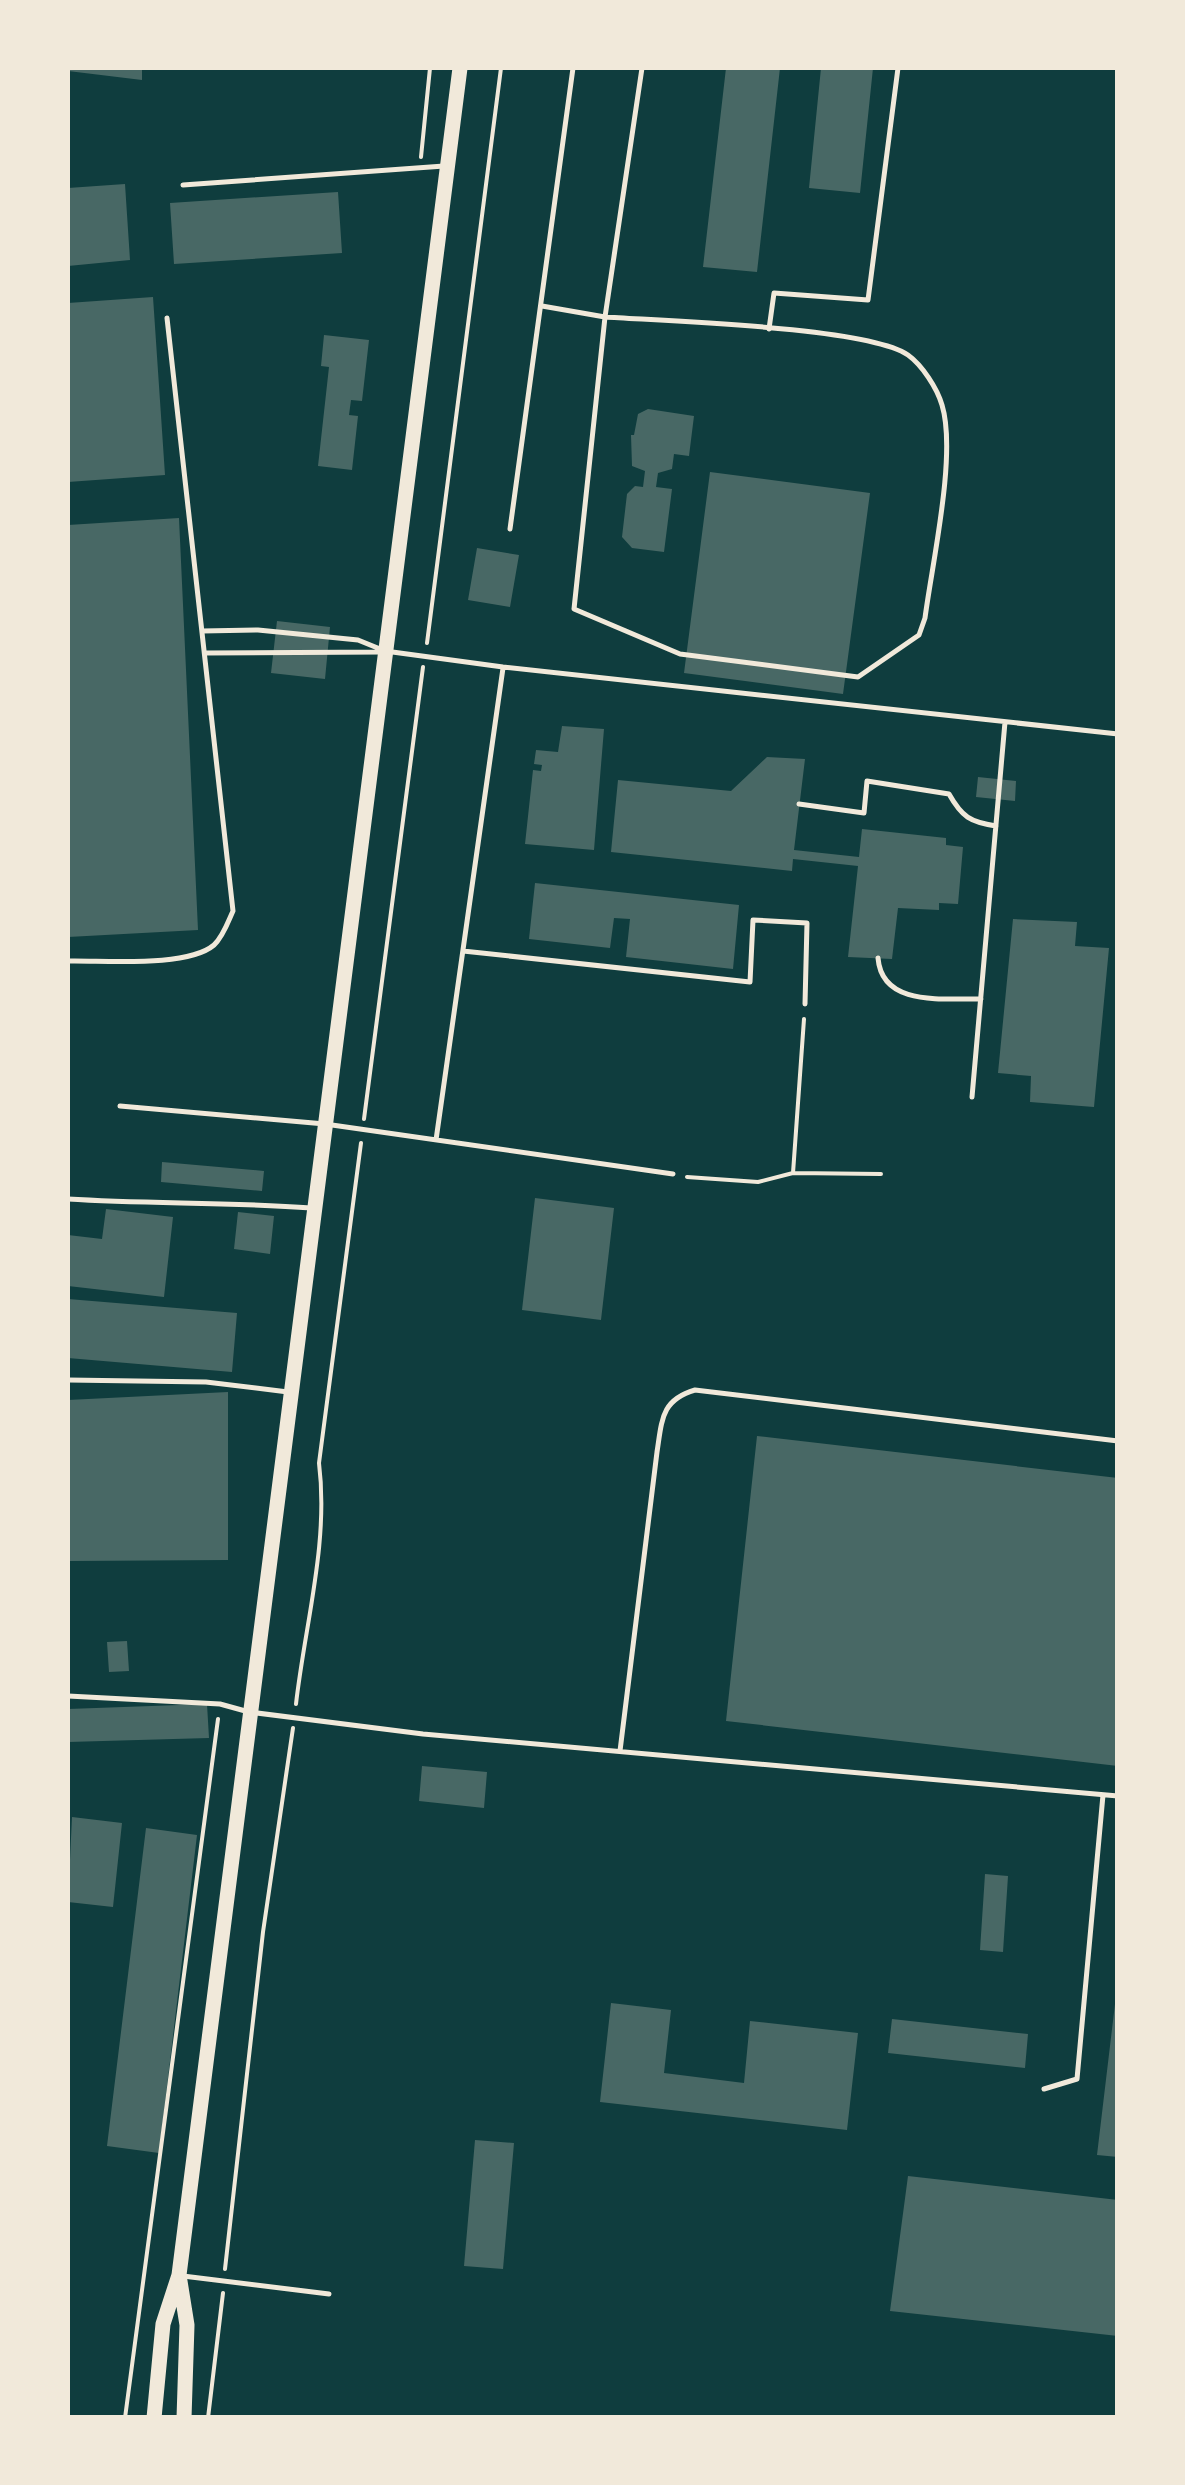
<svg xmlns="http://www.w3.org/2000/svg" width="1185" height="2485" font-family="'Public Sans',sans-serif">
	<style>
		.building { fill: #486865 }
		.lines { fill: none; stroke-linecap: round; stroke-linejoin: round }
		.path { stroke: #f1e9da; stroke-width: 4 }
		.service { stroke: #f1e9da; stroke-width: 5 }
		.secondary { stroke: #f1e9da; stroke-width: 15 }
	</style>
	<rect width="100%" height="100%" fill="#0f3d3e"/>
	<!-- building -->
	<path class="building" d="M68 68H142V80L68 71Z
		M726 68H780L757 272 703 267Z
		M821 68H873L860 193 809 188Z
		M125 184 130 260 68 266V188Z
		M338 192 342 253 174 264 170 203Z
		M153 297 165 475 68 482V303Z
		M324 335 369 340 362 401 351 400 349 415 358 416 352 470 318 466 329 367 321 366Z
		M648 409 694 416 689 456 674 454 672 469 658 473 656 487 672 489 664 552 632 548 622 537 627 494 635 486 643 487 645 471 632 466 631 435H634L638 414Z
		M710 472 870 493 843 694 684 673Z
		M179 518 198 930 68 937V525Z
		M477 548 519 555 510 607 468 600Z
		M277 621 330 627 325 679 271 673Z
		M562 726 604 729 594 850 525 844 533 770 541 771 542 765 534 764 536 750 558 752Z
		M767 757 805 759 794 850 859 857 862 829 946 838V845L963 847 958 904 939 903V910L898 908 892 959 848 957 858 866 793 859 792 871 611 852 618 780 731 791Z
		M978 777 1016 781 1015 801 976 797Z
		M535 883 739 905 733 969 626 957 630 919 614 918 610 948 529 939Z
		M1013 919 1077 922 1075 946 1109 948 1094 1107 1030 1102 1031 1076 998 1073Z
		M162 1162 264 1171 262 1191 161 1182Z
		M535 1198 614 1208 601 1320 522 1310Z
		M106 1209 173 1217 164 1297 68 1286V1235L102 1239Z
		M238 1212 274 1216 270 1254 234 1249Z
		M68 1299 237 1313 232 1372 68 1358Z
		M228 1392V1560L70 1561 68 1400Z
		M757 1436 1118 1478V1766L726 1721Z
		M127 1641 129 1671 109 1672 107 1642Z
		M207 1704 209 1738 68 1742V1709Z
		M422 1766 487 1772 484 1808 419 1801Z
		M72 1817 122 1823 113 1907 68 1902Z
		M146 1828 197 1835 159 2153 107 2146Z
		M985 1874 1008 1876 1003 1952 980 1950Z
		M611 2003 671 2010 664 2073 744 2083 750 2021 858 2033 847 2130 600 2102Z
		M1115 2004H1118V2157L1097 2155Z
		M892 2019 1028 2034 1025 2068 888 2053Z
		M475 2140 514 2143 503 2269 464 2266Z
		M908 2176 1118 2200V2336L890 2311Z"/>
	<g class="lines">
		<!-- path -->
		<path class="path" d="M421 157 430 68
			M427 643 501 68
			M364 1119 423 667
			M793 1173 804 1019
			M687 1177 758 1182 793 1173 881 1174
			M296 1704C305 1624 329 1543 319 1463L361 1143
			M225 2269 263 1932 293 1728
			M125 2418 218 1719
			M208 2418 223 2293"/>
		<!-- service -->
		<path class="service" d="M183 185 444 166
			M542 306 605 317 642 68
			M605 317C664 321 867 327 908 355 922 365 937 388 942 405 957 454 932 564 925 618L919 635 858 677 680 654 574 609Z
			M769 329 774 293 868 300 898 68
			M510 529 573 68
			M202 631 258 630 358 640 385 651 503 667 1118 734
			M205 653 383 652
			M799 804 864 813 867 781 949 794C962 817 970 822 996 826
			M463 951 750 982 753 920 807 923 805 1004
			M878 958C882 1007 943 998 981 999
			M68 961C103 960 187 968 214 945 223 937 228 922 233 911L167 318
			M972 1097 1005 722
			M120 1106 325 1124 673 1174
			M436 1140 503 668
			M68 1199C149 1204 229 1202 311 1208
			M68 1380 206 1382 288 1392
			M68 1696 220 1704 249 1712 423 1734 1118 1796
			M620 1751 657 1452C662 1420 661 1400 695 1390L1118 1441
			M1044 2089 1077 2079 1103 1795
			M183 2276 329 2294"/>
		<!-- secondary -->
		<path class="secondary" d="M179 2275 187 2325 184 2418
			M154 2418 163 2324 179 2275 460 68"/>
	</g>
	<!-- border -->
	<rect width="1185" height="2485" fill="none" stroke="#f1e9da" stroke-width="140"/>
</svg>
